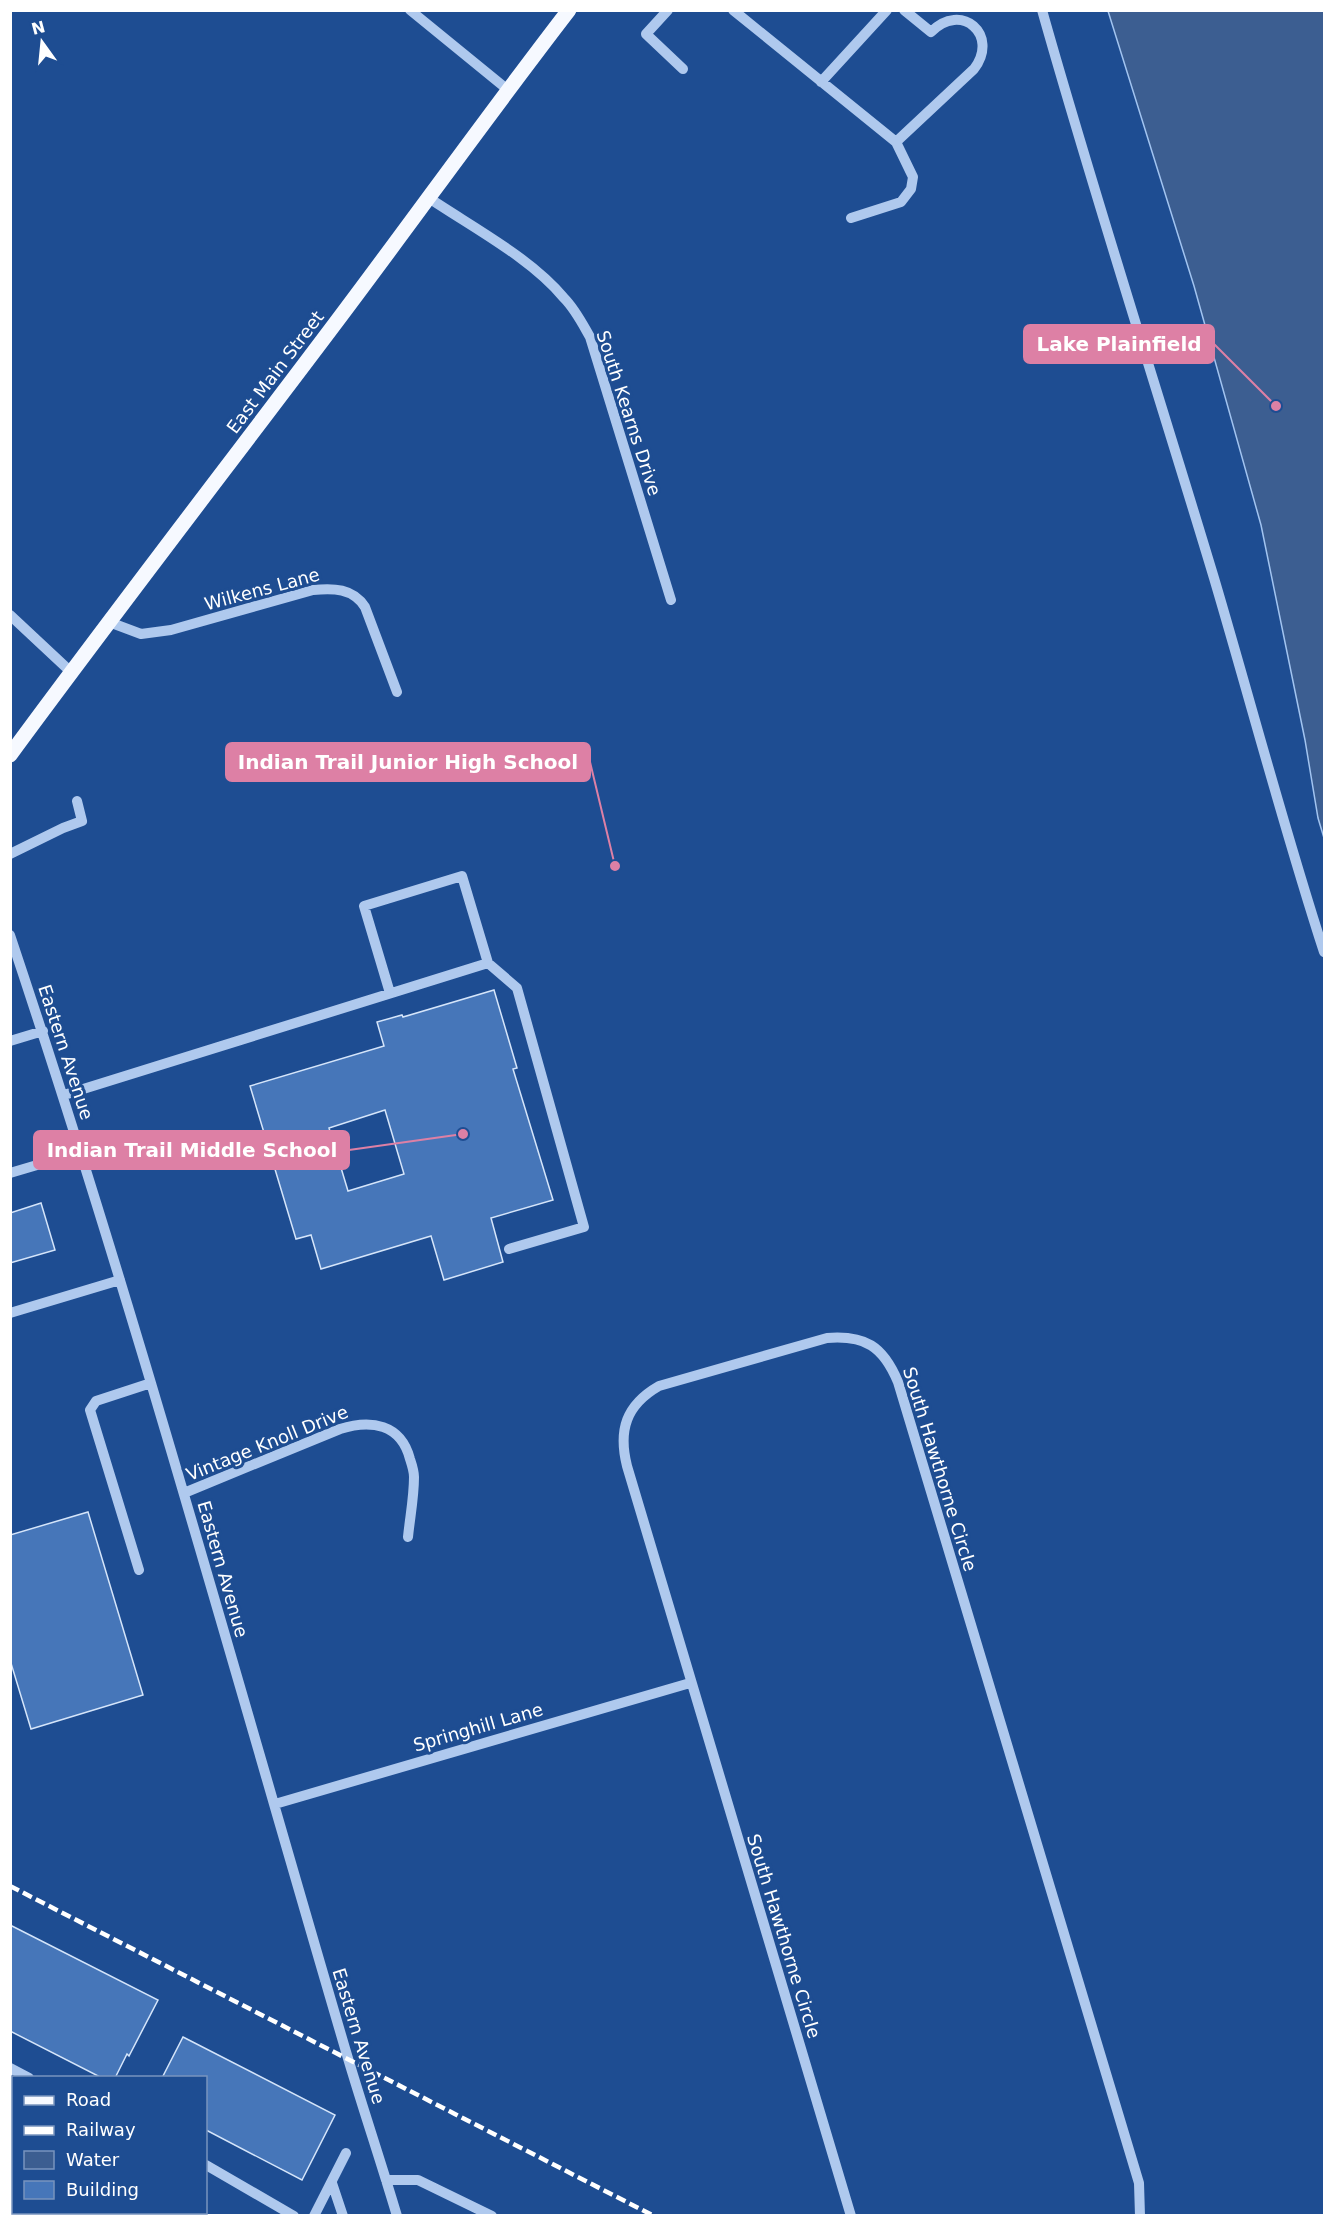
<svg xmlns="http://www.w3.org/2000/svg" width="1335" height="2226" font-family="'DejaVu Sans',sans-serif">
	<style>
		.water { fill: #3c5e91; stroke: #a2c4f0; stroke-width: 1.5 }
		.building { fill: #4676b9; stroke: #d5e5fa; stroke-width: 1.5; fill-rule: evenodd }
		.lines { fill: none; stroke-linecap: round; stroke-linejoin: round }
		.minor { stroke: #afc9ee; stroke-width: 10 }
		.major { stroke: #f6f9ff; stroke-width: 15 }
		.rail { stroke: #fff; stroke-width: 4.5; stroke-dasharray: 10 4.5; stroke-linecap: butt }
		.labels { text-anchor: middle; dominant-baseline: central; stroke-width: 6; stroke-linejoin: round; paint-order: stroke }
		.street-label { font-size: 18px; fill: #fff; stroke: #1e4d92 }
		.leader { fill: none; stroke: #dd80a5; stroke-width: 2 }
		.callout-dot { fill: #dd80a5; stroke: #1e4d92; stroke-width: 2 }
		.callout { fill: #dd80a5; stroke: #dd80a5; stroke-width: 2 }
		.callout-label { font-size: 20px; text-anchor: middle; font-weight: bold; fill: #fff }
	</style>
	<rect width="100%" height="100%" fill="#1e4d92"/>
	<!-- water -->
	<path class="water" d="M1108 11H1324V838L1318 818 1305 740 1261 525 1194 286Z"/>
	<!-- building -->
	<path class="building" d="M494 990 517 1068 513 1069 553 1200 491 1218 503 1262 444 1280 431 1236 321 1269 311 1235 296 1239 250 1086 384 1046 377 1022 402 1015 403 1017ZM385 1110 404 1174 348 1191 329 1128Z
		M41 1203 55 1250 10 1263V1213Z
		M88 1512 143 1695 31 1729 10 1660V1535Z
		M10 1925 158 2000 129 2056 127 2054 115 2078H102L10 2031Z
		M183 2037 335 2115 302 2180 206 2130V2078H162Z"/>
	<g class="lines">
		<!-- minor -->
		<path class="minor" d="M410 10 508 90
			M668 10 646 34 683 69
			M733 10 896 142 913 177 911 189 901 202 851 218
			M1042 10C1096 201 1157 389 1214 578 1251 703 1284 829 1324 952
			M821 82 887 10
			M896 142 974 69C1000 35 961 1 931 32L904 10
			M429 198C472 227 531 258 564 298 575 309 582 323 590 337L671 600
			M10 615 71 672
			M109 622 141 634 171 630 313 590C333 588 353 588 365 607L397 692
			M10 854 63 828 82 821 77 801
			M10 935C134 1305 237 1681 347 2055 363 2109 381 2162 397 2216
			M390 993 364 906 462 876 488 963
			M10 1041 43 1031
			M64 1095 488 963 517 988 584 1227 509 1249
			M10 1173 81 1152
			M10 1313 120 1280
			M184 1493 340 1429C371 1419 401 1424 410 1459 412 1465 414 1471 414 1477 414 1497 410 1517 408 1537
			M139 1570 90 1410 96 1401 151 1383
			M275 1804 690 1683
			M10 2068 29 2078
			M10 2105 14 2104
			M206 2165 294 2216
			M386 2180H418L492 2216
			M332 2183 343 2216
			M182 2212 186 2216
			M314 2216 346 2153
			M851 2216 627 1466C618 1430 626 1405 659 1386L827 1338C865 1335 883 1346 898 1382L1139 2183 1140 2216"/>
		<!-- major -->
		<path class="major" d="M10 755C115 612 224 471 331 329 411 223 488 115 569 10"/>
		<!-- rail -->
		<path class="rail" d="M10 1886 654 2216"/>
	</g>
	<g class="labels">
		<!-- street labels -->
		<g class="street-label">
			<text transform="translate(275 372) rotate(-53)">East Main Street</text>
			<text transform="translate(629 413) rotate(72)">South Kearns Drive</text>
			<text transform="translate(262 589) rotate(-15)">Wilkens Lane</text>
			<text transform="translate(66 1052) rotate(72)">Eastern Avenue</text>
			<text transform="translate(267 1443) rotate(-22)">Vintage Knoll Drive</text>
			<text transform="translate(940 1469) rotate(73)">South Hawthorne Circle</text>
			<text transform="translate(223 1569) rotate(74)">Eastern Avenue</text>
			<text transform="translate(478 1727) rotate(-16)">Springhill Lane</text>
			<text transform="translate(784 1936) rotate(73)">South Hawthorne Circle</text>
			<text transform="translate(359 2036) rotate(73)">Eastern Avenue</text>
		</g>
	</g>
	<!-- callouts -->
	<path class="leader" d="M1276 406L1214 344M615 866L590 762M463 1134L349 1150"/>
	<g class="callout-dot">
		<circle cx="1276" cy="406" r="6"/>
		<circle cx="615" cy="866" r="6"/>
		<circle cx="463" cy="1134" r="6"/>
	</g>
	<g class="callout">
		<rect x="1024" y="325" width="190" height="38" rx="6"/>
		<rect x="226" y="743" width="364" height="38" rx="6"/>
		<rect x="34" y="1131" width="315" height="38" rx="6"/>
	</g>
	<g class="callout-label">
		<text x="1119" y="351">Lake Plainfield</text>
		<text x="408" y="769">Indian Trail Junior High School</text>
		<text x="192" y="1157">Indian Trail Middle School</text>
	</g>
	<!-- border -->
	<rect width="1335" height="2226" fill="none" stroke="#ffffff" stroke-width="24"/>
	<!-- legend -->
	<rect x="12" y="2076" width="195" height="138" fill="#1e4d92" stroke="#7894be" stroke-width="1.5"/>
	<rect x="24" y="2096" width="30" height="9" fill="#f6f9ff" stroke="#7894be" stroke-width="1.5"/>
	<text x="66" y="2106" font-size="18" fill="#ffffff">Road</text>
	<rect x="24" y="2126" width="30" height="9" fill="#ffffff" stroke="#7894be" stroke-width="1.5"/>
	<text x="66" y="2136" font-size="18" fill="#ffffff">Railway</text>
	<rect x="24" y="2151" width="30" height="18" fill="#3c5e91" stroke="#7894be" stroke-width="1.5"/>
	<text x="66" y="2166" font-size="18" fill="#ffffff">Water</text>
	<rect x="24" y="2181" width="30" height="18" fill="#4676b9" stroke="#7894be" stroke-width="1.5"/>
	<text x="66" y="2196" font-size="18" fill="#ffffff">Building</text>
	<!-- north arrow -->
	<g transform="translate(42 42) rotate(345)" stroke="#1e4d92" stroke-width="4.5" paint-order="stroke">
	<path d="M0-4.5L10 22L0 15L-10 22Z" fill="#ffffff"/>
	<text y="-9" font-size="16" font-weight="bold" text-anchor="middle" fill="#ffffff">N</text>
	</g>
</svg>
